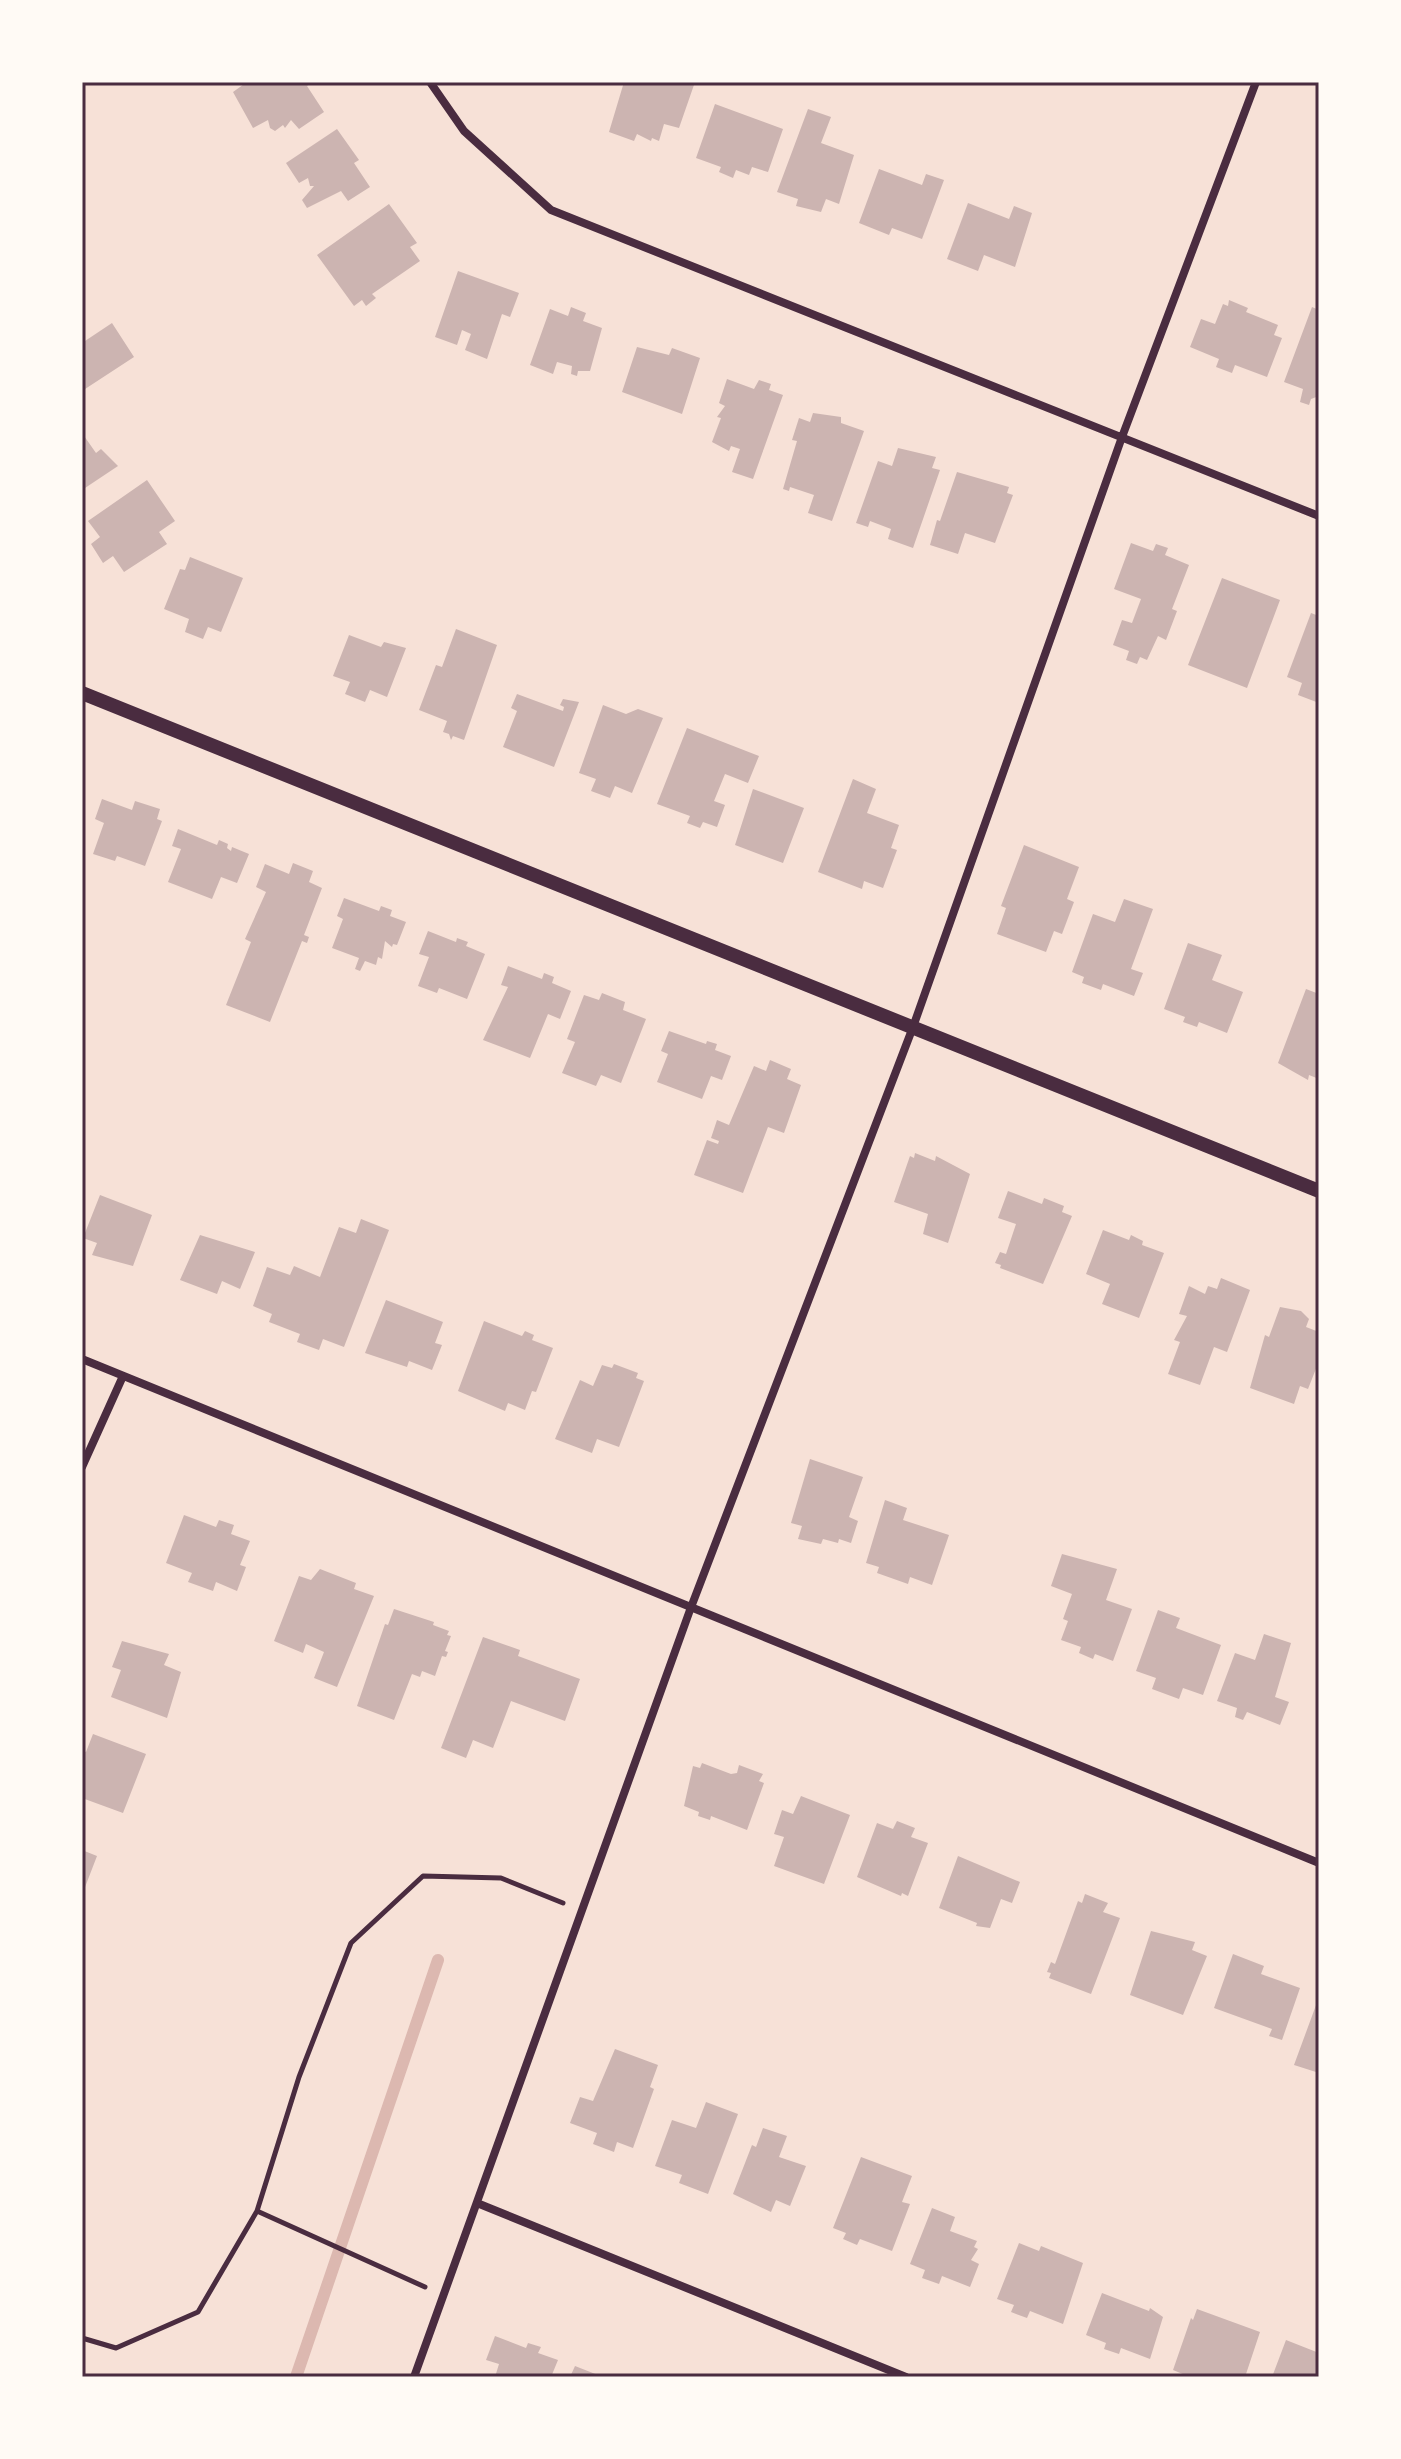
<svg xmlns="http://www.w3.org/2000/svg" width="1401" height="2459" font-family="Manrope,sans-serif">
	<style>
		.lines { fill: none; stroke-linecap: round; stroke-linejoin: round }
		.stream { stroke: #dcb8b0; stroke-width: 12 }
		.building { fill: #ccb4b1 }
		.path { stroke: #4a2c40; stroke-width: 5 }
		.minor { stroke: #4a2c40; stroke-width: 8 }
		.tertiary { stroke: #4a2c40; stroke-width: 14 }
		.neatline { fill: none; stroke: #4a2c40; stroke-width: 3 }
	</style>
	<rect width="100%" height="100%" fill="#f7e1d7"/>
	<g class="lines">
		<!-- stream -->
		<path class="stream" d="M296 2377 438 1960"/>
	</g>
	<!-- building -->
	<path class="building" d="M247 82H312L307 86 324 112 299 129 291 120 285 128 283 125 275 131 270 128 268 120 253 128 233 92Z
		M624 82H695L679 128 664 124 659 141 652 138 651 141 637 134 634 141 609 132Z
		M715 104 783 129 768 172 752 167 749 175 736 170 733 178 719 172 721 167 696 158Z
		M808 109 831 117 821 143 854 155 839 204 826 199 821 212 796 206 798 199 777 192Z
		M337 129 359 160 354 163 370 187 348 201 341 191 307 208 302 200 314 186H310L308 178 299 183 286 163Z
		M879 169 922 185 926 174 944 180 922 239 892 228 889 235 859 223Z
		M968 203 1009 219 1014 206 1032 213 1015 267 984 255 978 271 947 259Z
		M389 204 417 243 410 247 420 261 372 294 376 298 366 306 362 300 354 306 317 255Z
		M458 271 519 293 510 317 502 314 487 359 465 350 471 334 462 330 457 345 435 337Z
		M1229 300 1248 308 1246 312 1278 325 1274 335 1282 338 1267 377 1235 365 1232 373 1216 367 1219 359 1190 347 1201 319 1215 324 1223 304 1228 306Z
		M571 307 586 313 583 321 602 328 590 371H578L577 376 571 374 572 366 557 362 553 374 530 365 550 309 568 316Z
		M1312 307 1319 310V396L1311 399 1309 405 1300 402 1303 389 1284 382Z
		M112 323 134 357 82 391V343Z
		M637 347 669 355 672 348 700 358 682 414 622 392Z
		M727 379 754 389 759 380 771 384 769 390 783 395 753 479 732 472 740 449 731 446 729 451 712 442 721 418 717 417 725 406 719 403Z
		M813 413 841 417V423L864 431 832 521 808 513 814 495 790 487 789 491 783 489 797 441 792 440 799 418 810 422Z
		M82 433 96 453 101 449 118 466 82 490Z
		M898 448 936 457 932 468 940 470 913 548 888 539 891 529 870 521 868 527 856 523 878 461 892 466Z
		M957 472 1009 487 1007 493 1013 495 995 543 965 533 958 554 930 545 937 520 940 521Z
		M147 480 175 521 159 532 167 544 124 572 113 556 103 563 91 544 100 537 88 521Z
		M1131 543 1153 551 1156 544 1168 548 1165 555 1189 565 1172 609 1177 611 1166 640 1158 636 1147 660 1140 657 1137 664 1126 660 1129 651 1113 645 1122 620 1132 623 1141 599 1114 589Z
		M190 557 243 578 221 632 208 627 203 639 185 632 189 619 164 609 180 569 185 570Z
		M1222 578 1280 600 1247 688 1188 665Z
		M1311 613 1319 616V703L1298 695 1302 683 1287 677Z
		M456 629 497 645 464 740 453 736 451 740 449 734 443 732 447 721 419 710 436 665 442 667Z
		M349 635 381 647 384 642 406 648 387 697 370 690 365 702 345 694 350 682 333 676Z
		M517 694 563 711 564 707 560 705 563 699 579 702 554 767 503 747 517 711 511 708Z
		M603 705 626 714 638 709 663 718 632 793 615 786 610 798 591 791 596 779 579 773Z
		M687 728 759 756 748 783 725 774 714 801 725 805 717 827 703 822 700 828 687 823 690 816 657 804Z
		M853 779 876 789 867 813 899 825 891 848 897 850 883 888 864 881 862 889 818 872Z
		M753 789 804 808 783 863 735 845Z
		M102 799 132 810 135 801 160 809 157 819 162 821 145 866 117 856 115 861 93 854 104 823 95 819Z
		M178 829 217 845 219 840 228 844 227 848 231 851 232 847 249 854 237 883 221 877 212 899 168 882 181 849 172 846Z
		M1024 845 1079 867 1067 899 1074 902 1062 934 1054 931 1046 952 997 934 1006 908 1001 906Z
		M293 863 313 871 309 882 322 888 304 935 309 937 307 943 302 941 270 1022 226 1005 251 942 245 939 266 892 256 887 265 864 289 874Z
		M344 898 379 911 381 906 392 910 390 916 406 922 397 945 393 944 392 947 385 941 382 959 378 957 376 965 365 961 360 971 355 969 359 958 332 948 343 919 337 916Z
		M1124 899 1153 909 1131 969 1143 973 1134 996 1103 984 1101 990 1082 983 1084 977 1072 972 1093 914 1115 922Z
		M428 931 456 942 457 938 468 942 466 946 485 954 467 999 439 988 437 993 418 986 429 957 419 954Z
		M1188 943 1222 955 1212 980 1243 992 1227 1033 1199 1022 1197 1027 1183 1022 1185 1017 1164 1009Z
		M508 966 542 979 544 973 554 977 552 983 571 991 560 1019 548 1014 530 1058 483 1040 508 987 501 985Z
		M1306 989 1319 994V1079L1309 1075 1308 1080 1278 1063Z
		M602 993 625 1002 623 1010 646 1019 621 1083 601 1075 596 1086 562 1073 575 1042 567 1039 584 995 599 1000Z
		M669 1031 706 1044 707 1041 717 1044 715 1050 731 1056 722 1080 711 1076 702 1099 657 1082 668 1054 661 1051Z
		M770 1060 791 1069 787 1079 801 1085 784 1133 768 1127 743 1193 694 1175 707 1140 718 1144 719 1141 711 1138 717 1120 729 1125 754 1066 766 1071Z
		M915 1153 935 1161 936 1156 970 1174 948 1243 923 1234 928 1214 894 1202 910 1156 914 1158Z
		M1008 1191 1042 1204 1044 1198 1064 1206 1062 1212 1072 1216 1043 1284 1000 1268 1001 1265 995 1263 1000 1252 1006 1254 1016 1224 998 1218Z
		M100 1195 152 1215 133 1266 92 1255 97 1243 83 1238Z
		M361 1219 389 1230 344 1347 323 1339 319 1350 297 1342 300 1334 269 1322 272 1314 253 1306 267 1267 290 1275 294 1266 320 1277 339 1227 356 1233Z
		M1103 1230 1129 1240 1131 1235 1143 1241 1142 1245 1164 1253 1139 1318 1102 1304 1110 1284 1086 1274Z
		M200 1235 255 1252 240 1289 222 1281 217 1294 180 1280Z
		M1221 1278 1250 1290 1227 1352 1214 1347 1200 1385 1168 1374 1180 1342 1174 1340 1187 1316 1179 1314 1189 1286 1205 1294 1208 1286 1217 1289Z
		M386 1300 443 1322 435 1343 442 1345 432 1370 409 1361 407 1367 365 1353Z
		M1280 1307 1301 1311 1309 1319 1306 1327 1319 1332V1361L1308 1389 1300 1386 1294 1404 1250 1388 1265 1335 1269 1337Z
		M484 1321 522 1336 525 1331 534 1335 532 1340 553 1348 536 1392 532 1391 525 1410 508 1403 505 1411 458 1391Z
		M614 1364 638 1373 636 1378 644 1381 619 1447 597 1439 592 1453 555 1439 580 1380 593 1386 602 1365 612 1368Z
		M810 1459 863 1477 849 1517 858 1521 851 1543 839 1539 838 1543 823 1539 821 1544 798 1539 802 1526 791 1523Z
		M885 1500 907 1508 903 1520 949 1535 932 1585 910 1577 908 1584 877 1573 879 1567 866 1563Z
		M184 1515 216 1527 219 1520 234 1525 231 1534 250 1541 240 1565 246 1567 237 1591 216 1582 213 1591 188 1582 192 1573 166 1563Z
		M1062 1554 1117 1569 1106 1600 1132 1609 1113 1661 1095 1654 1093 1659 1079 1653 1081 1647 1061 1640 1068 1621 1063 1619 1072 1594 1051 1586Z
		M320 1569 356 1583 354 1589 374 1596 337 1687 314 1678 324 1652 306 1644 303 1653 274 1641 299 1576 311 1580Z
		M394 1609 434 1622 433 1625 449 1631 447 1635 451 1636 445 1651 448 1652 446 1657 442 1656 435 1676 422 1671 420 1677 412 1674 394 1720 357 1706 385 1624 388 1625Z
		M1158 1610 1180 1618 1176 1628 1221 1645 1203 1695 1183 1688 1179 1699 1152 1689 1156 1678 1136 1671Z
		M1264 1634 1291 1643 1275 1697 1289 1702 1280 1725 1247 1712 1243 1720 1235 1717 1237 1708 1217 1701 1235 1653 1255 1660Z
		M483 1637 520 1650 518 1656 580 1679 565 1721 511 1701 493 1748 473 1740 466 1758 441 1748Z
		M122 1641 169 1654 164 1665 181 1672 167 1718 111 1697 121 1670 112 1667Z
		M93 1734 146 1754 123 1813 82 1798V1750L86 1752Z
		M702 1763 731 1774 737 1773 739 1765 763 1774 759 1781 764 1783 747 1830 711 1816 710 1820 698 1816 699 1812 684 1806 693 1766 700 1768Z
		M801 1796 850 1815 824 1884 774 1866 784 1837 774 1834 782 1810 793 1814Z
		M897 1821 915 1828 911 1837 928 1843 908 1896 902 1893 901 1896 857 1877 877 1823 893 1829Z
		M82 1850 97 1856 82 1895Z
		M958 1856 1020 1882 1012 1903 1001 1899 990 1928 976 1926 977 1923 939 1908Z
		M1085 1894 1108 1903 1103 1912 1120 1918 1091 1994 1049 1978 1051 1973 1047 1972 1051 1962 1055 1964 1078 1901 1082 1903Z
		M1151 1931 1195 1942 1192 1950 1207 1956 1183 2015 1130 1995Z
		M1233 1954 1264 1966 1261 1974 1300 1988 1282 2040 1269 2036 1272 2029 1214 2008Z
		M1319 1997V2064L1316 2072 1294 2065Z
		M615 2049 658 2065 650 2087 654 2089 633 2148 617 2142 614 2152 593 2144 597 2133 570 2123 580 2097 593 2101Z
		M706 2102 738 2114 708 2194 679 2183 682 2175 655 2166 672 2120 696 2128Z
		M763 2128 787 2136 779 2157 806 2166 790 2206 776 2200 771 2212 733 2194 752 2145 756 2147Z
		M861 2157 912 2176 902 2202 910 2204 892 2251 860 2239 857 2245 843 2239 846 2233 833 2228Z
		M932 2208 955 2217 950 2231 977 2241 974 2247 978 2249 971 2260 979 2264 970 2287 942 2276 939 2284 922 2278 925 2270 910 2264Z
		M1019 2243 1039 2251 1041 2246 1083 2263 1063 2324 1030 2311 1027 2318 1011 2312 1014 2305 997 2299Z
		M1102 2293 1149 2311 1150 2308 1163 2317 1150 2359 1121 2348 1119 2354 1104 2349 1106 2343 1086 2335Z
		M1197 2309 1260 2332 1245 2377H1190L1173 2370 1191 2318 1193 2320Z
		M495 2336 526 2348 528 2343 541 2347 538 2353 558 2360 551 2377H495L499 2364 486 2360Z
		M1286 2340 1319 2353V2377H1272Z
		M575 2366 603 2377H570Z"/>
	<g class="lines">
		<!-- path -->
		<path class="path" d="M257 2211 299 2077 351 1943 423 1876 501 1878 563 1903
			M82 2338 116 2348 198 2312 257 2211 425 2287"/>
		<!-- minor -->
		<path class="minor" d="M430 82 464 131 551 210 1319 516
			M82 1359 1319 1863
			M82 1467 123 1376
			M477 2203 906 2377
			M414 2377 690 1610 913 1027 1122 437 1256 82"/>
		<!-- tertiary -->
		<path class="tertiary" d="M82 693 1319 1191"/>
	</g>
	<!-- border -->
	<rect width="1401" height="2459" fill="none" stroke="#fffaf5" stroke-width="168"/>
	<rect x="84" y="84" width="1233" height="2291" class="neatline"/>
</svg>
